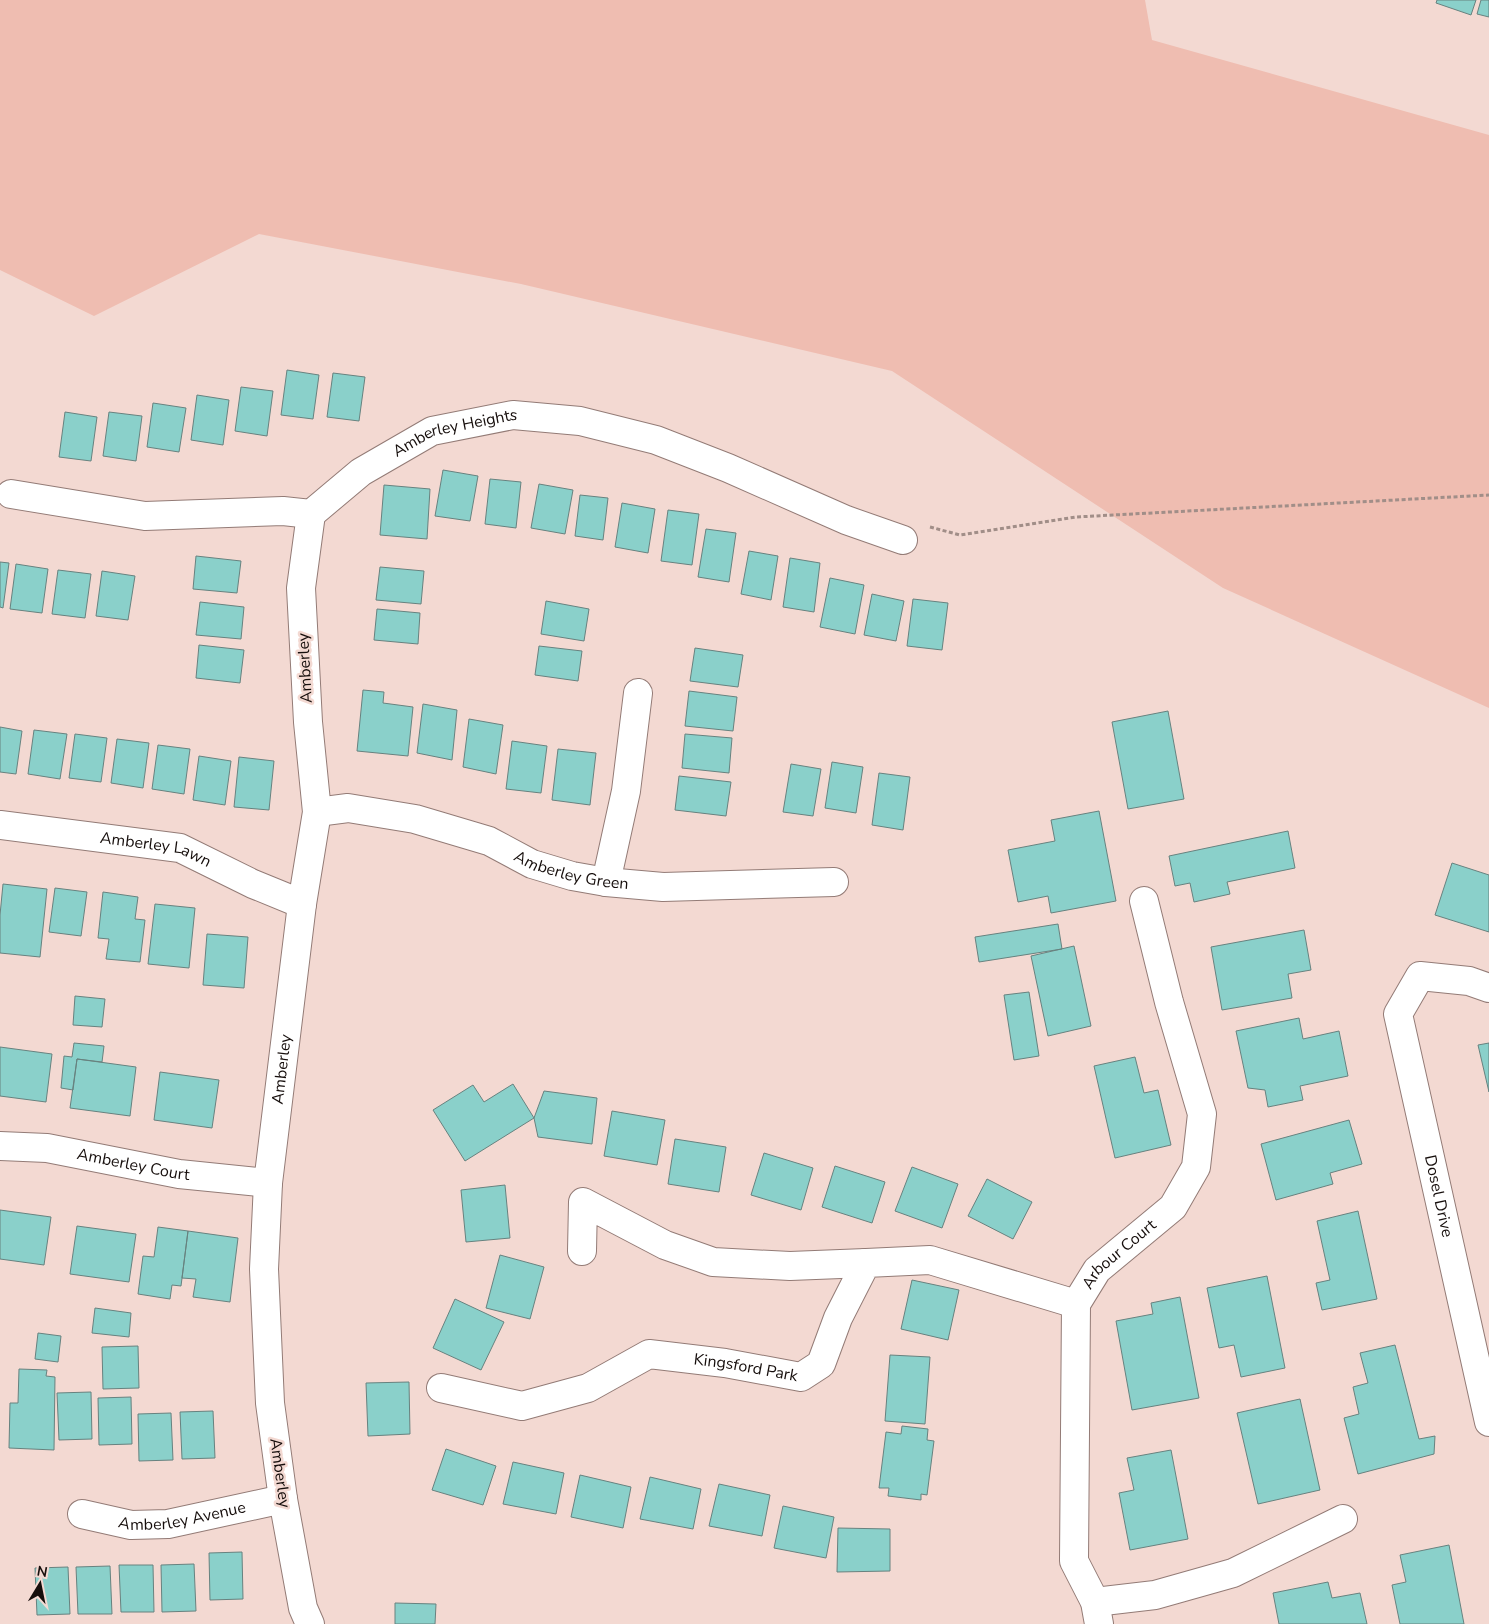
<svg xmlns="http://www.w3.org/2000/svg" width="1489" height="1624" font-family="'Nunito Sans',sans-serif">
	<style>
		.green { fill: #efbdb1 }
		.building { fill: #8ad0ca; stroke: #67827f }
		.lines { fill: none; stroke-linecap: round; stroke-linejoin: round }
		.minor-casing { stroke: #937b76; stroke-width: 30 }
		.path { stroke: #a18e88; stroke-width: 3; stroke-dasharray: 4 2.5; stroke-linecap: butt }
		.minor { stroke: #fff; stroke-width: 28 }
		.labels { text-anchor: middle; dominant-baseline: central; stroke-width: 5; stroke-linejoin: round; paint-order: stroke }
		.street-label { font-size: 16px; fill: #160e0c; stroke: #f3d9d2 }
	</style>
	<rect width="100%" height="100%" fill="#f3d9d2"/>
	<!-- green -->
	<path class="green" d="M0 0H1145L1152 40 1489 135V708L1223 588 892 371 521 284 259 234 94 316 0 270Z"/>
	<!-- building -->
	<path class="building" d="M1437 0H1476L1471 15 1436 3Z
		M1481 0H1489V17L1477 14Z
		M287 370 319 375 313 419 281 415Z
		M333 373 365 377 359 421 327 417Z
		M241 387 273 391 267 436 235 431Z
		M197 395 229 400 223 445 191 440Z
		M153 403 186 408 179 452 147 447Z
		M65 412 97 417 91 461 59 457Z
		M109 412 142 416 136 461 103 456Z
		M443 470 478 476 470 521 435 516Z
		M490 479 521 482 516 528 485 524Z
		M539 484 573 490 565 534 531 528Z
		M384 485 430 489 427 539 380 535Z
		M580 495 608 498 603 540 575 536Z
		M622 503 655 509 648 553 615 547Z
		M668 510 699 514 692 565 661 561Z
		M706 529 736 533 729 582 698 577Z
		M749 551 778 556 771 600 741 594Z
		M196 556 241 561 237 593 193 589Z
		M790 558 820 563 814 612 783 607Z
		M0 562 9 563 3 608 0 607Z
		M16 564 48 569 42 613 10 609Z
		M380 567 424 571 421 604 376 600Z
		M58 570 91 574 85 618 52 614Z
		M102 571 135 576 128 620 96 616Z
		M830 578 864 585 855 634 820 627Z
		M872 594 904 601 896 641 864 635Z
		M913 599 948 603 942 650 907 646Z
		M546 601 589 609 584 641 541 634Z
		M200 602 244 607 241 639 196 635Z
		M377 609 420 613 418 644 374 640Z
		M199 645 244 650 240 683 196 678Z
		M539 646 582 651 578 681 535 675Z
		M695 648 743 655 738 687 690 681Z
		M363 690 384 692 383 703 413 707 408 756 357 751Z
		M689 691 737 697 733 731 685 726Z
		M423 704 457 710 452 760 417 753Z
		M1168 711 1184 799 1128 809 1112 722Z
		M469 719 503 725 496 774 463 767Z
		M0 727 22 731 16 774 0 772Z
		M34 730 67 734 60 779 28 774Z
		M75 734 107 738 101 782 69 778Z
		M685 734 732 738 729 773 682 768Z
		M117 739 149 743 143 788 111 783Z
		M512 741 547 746 541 793 506 789Z
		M158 745 190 749 184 794 152 789Z
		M558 749 596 753 590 805 552 800Z
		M199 756 231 761 225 805 193 800Z
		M239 757 274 761 269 810 234 807Z
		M832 762 863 767 856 813 825 808Z
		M791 764 821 769 813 816 783 812Z
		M879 773 910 777 903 830 872 825Z
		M679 776 731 782 726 816 675 810Z
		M1099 811 1116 901 1051 913 1048 896 1018 902 1008 850 1055 841 1051 820Z
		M1288 831 1295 868 1227 882 1230 894 1194 902 1190 883 1175 886 1169 856Z
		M1452 863 1489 875V932L1435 915Z
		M3 884 47 889 40 957 0 953V915Z
		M55 888 87 892 81 936 49 932Z
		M103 892 138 897 135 919 145 920 140 962 106 959 109 939 98 938Z
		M155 904 195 908 189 968 148 964Z
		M1058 924 1062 949 979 962 975 937Z
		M1304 930 1311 970 1288 974 1292 998 1222 1010 1211 947Z
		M207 934 248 937 244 988 203 985Z
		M1074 946 1091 1026 1048 1036 1031 956Z
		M1029 992 1039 1056 1014 1060 1004 995Z
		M75 996 105 999 102 1027 73 1025Z
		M1299 1018 1303 1039 1339 1031 1348 1076 1300 1086 1303 1100 1268 1107 1265 1090 1248 1088 1236 1031Z
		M74 1043 104 1046 102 1062 77 1059 73 1090 61 1088 64 1056 72 1057Z
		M1489 1043V1092L1478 1045Z
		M0 1047 52 1054 46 1102 0 1096Z
		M1135 1057 1144 1093 1158 1090 1171 1145 1115 1158 1094 1066Z
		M77 1059 136 1067 130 1116 70 1108Z
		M160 1072 219 1080 212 1128 154 1120Z
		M513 1084 534 1118 465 1161 433 1110 473 1085 484 1102Z
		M544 1091 597 1098 592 1144 538 1137 534 1118Z
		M612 1111 665 1120 657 1165 604 1156Z
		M1349 1120 1362 1164 1330 1173 1333 1184 1276 1200 1261 1144Z
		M675 1139 726 1147 719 1192 668 1184Z
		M764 1153 813 1168 801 1210 751 1195Z
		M835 1166 885 1182 872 1223 822 1207Z
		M912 1167 958 1184 942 1228 895 1211Z
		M987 1179 1032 1202 1013 1239 968 1216Z
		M505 1185 510 1238 466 1242 461 1190Z
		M0 1210 51 1217 44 1265 0 1259Z
		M1358 1211 1377 1299 1322 1310 1316 1283 1330 1280 1317 1221Z
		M77 1226 136 1234 129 1282 70 1274Z
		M158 1227 188 1231 181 1286 172 1285 170 1299 138 1294 143 1256 154 1257Z
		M188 1231 238 1238 230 1302 193 1297 196 1279 182 1278Z
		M500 1255 544 1267 530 1319 486 1308Z
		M1267 1276 1285 1368 1241 1377 1234 1345 1219 1348 1207 1288Z
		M912 1280 959 1290 948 1340 901 1329Z
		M1180 1297 1199 1398 1132 1410 1116 1321 1153 1314 1151 1303Z
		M455 1299 504 1322 481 1370 433 1348Z
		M95 1308 131 1313 129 1337 92 1333Z
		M38 1333 61 1336 58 1362 35 1359Z
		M1395 1345 1419 1439 1435 1436 1434 1454 1358 1474 1344 1418 1359 1414 1353 1387 1368 1383 1360 1353Z
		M138 1346 139 1388 103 1389 102 1347Z
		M890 1355 930 1357 925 1424 885 1421Z
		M19 1369 47 1370 46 1376 55 1377 54 1450 9 1448 10 1403H18Z
		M409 1382 410 1434 368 1436 366 1383Z
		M91 1392 92 1439 59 1440 57 1393Z
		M131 1397 132 1444 99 1445 98 1398Z
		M1300 1399 1320 1490 1258 1504 1237 1413Z
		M213 1411 215 1458 182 1459 180 1412Z
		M171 1413 173 1460 139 1461 138 1414Z
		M902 1426 928 1429 927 1440 934 1441 927 1495 921 1494V1500L888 1496 889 1488H879L886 1432 901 1434Z
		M446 1449 496 1466 483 1505 432 1490Z
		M1171 1450 1188 1539 1130 1550 1119 1493 1134 1490 1127 1458Z
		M513 1462 564 1473 556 1514 503 1504Z
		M580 1475 631 1487 623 1528 571 1517Z
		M650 1477 701 1489 693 1529 640 1519Z
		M719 1484 770 1495 762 1536 709 1526Z
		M783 1506 834 1517 826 1558 774 1548Z
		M838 1528 890 1529V1571L837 1572Z
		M1449 1545 1464 1624H1400L1392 1585 1406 1582 1400 1555Z
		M242 1552 243 1599 210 1600 209 1553Z
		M194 1564 196 1611 162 1612 161 1565Z
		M119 1565H153L154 1612H121Z
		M110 1566 112 1614H78L76 1567Z
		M68 1567 70 1614 37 1615 35 1568Z
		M1328 1582 1332 1598 1360 1593 1367 1624H1279L1273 1593Z
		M395 1603 436 1604 435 1624H395Z"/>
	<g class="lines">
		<!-- minor casing -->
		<g class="minor-casing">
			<g id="minor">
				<path id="s1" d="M11 494 145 516 283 511 311 514 361 472 432 431 513 415 580 421 656 440 728 468 846 520 903 540"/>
				<path id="s2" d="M317 812 348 808 415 819 489 841 532 864 572 876 606 882 663 887 834 882"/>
				<path id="s3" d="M0 825 180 848 253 884 302 904"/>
				<path d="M606 882 626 791 638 693"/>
				<path id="s4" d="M1489 988 1469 981 1420 976 1398 1014 1489 1422"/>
				<path id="s5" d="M0 1146 47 1148 179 1174 268 1183"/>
				<path d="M582 1251 583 1202 665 1245 713 1262 790 1266 866 1263"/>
				<path id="s6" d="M441 1388 522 1406 588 1388 649 1354 725 1363 801 1377 821 1364 838 1318 866 1263 930 1260 1076 1304"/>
				<path id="s7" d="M82 1514 131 1525 168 1524 283 1499"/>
				<path d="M1095 1602 1155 1595 1233 1573 1343 1519"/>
				<path id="s8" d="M310 1624 303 1608 283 1499 270 1403 264 1269 268 1183 302 904 317 812 308 722 301 588 311 514"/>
				<path id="s9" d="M1099 1624 1095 1602 1074 1561 1076 1304 1097 1270 1173 1207 1196 1167 1202 1114 1169 1002 1144 901"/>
			</g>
		</g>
		<!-- path -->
		<path class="path" d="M930 527 960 535 1076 517 1489 495"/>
		<!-- minor -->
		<use href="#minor" class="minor"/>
	</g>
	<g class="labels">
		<!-- street labels -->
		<g class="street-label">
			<text stroke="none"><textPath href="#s1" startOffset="471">Amberley Heights</textPath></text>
			<text transform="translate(305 668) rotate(-93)">Amberley</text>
			<text stroke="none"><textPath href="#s3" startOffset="158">Amberley Lawn</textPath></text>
			<text stroke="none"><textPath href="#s2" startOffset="265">Amberley Green</textPath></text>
			<text stroke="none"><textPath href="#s8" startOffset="560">Amberley</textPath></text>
			<text stroke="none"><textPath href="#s5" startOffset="135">Amberley Court</textPath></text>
			<text stroke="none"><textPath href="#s4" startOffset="301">Dosel Drive</textPath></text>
			<text stroke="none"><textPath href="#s9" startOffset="392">Arbour Court</textPath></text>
			<text stroke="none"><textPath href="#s6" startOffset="319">Kingsford Park</textPath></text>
			<text transform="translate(280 1473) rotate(82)">Amberley</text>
			<text stroke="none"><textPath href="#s7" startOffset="102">Amberley Avenue</textPath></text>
		</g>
	</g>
	<!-- north arrow -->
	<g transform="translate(40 1584) rotate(10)" stroke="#f3d9d2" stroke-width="4" paint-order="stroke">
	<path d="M0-4L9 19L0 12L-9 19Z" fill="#160e0c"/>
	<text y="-8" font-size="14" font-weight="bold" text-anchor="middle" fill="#160e0c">N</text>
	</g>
</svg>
